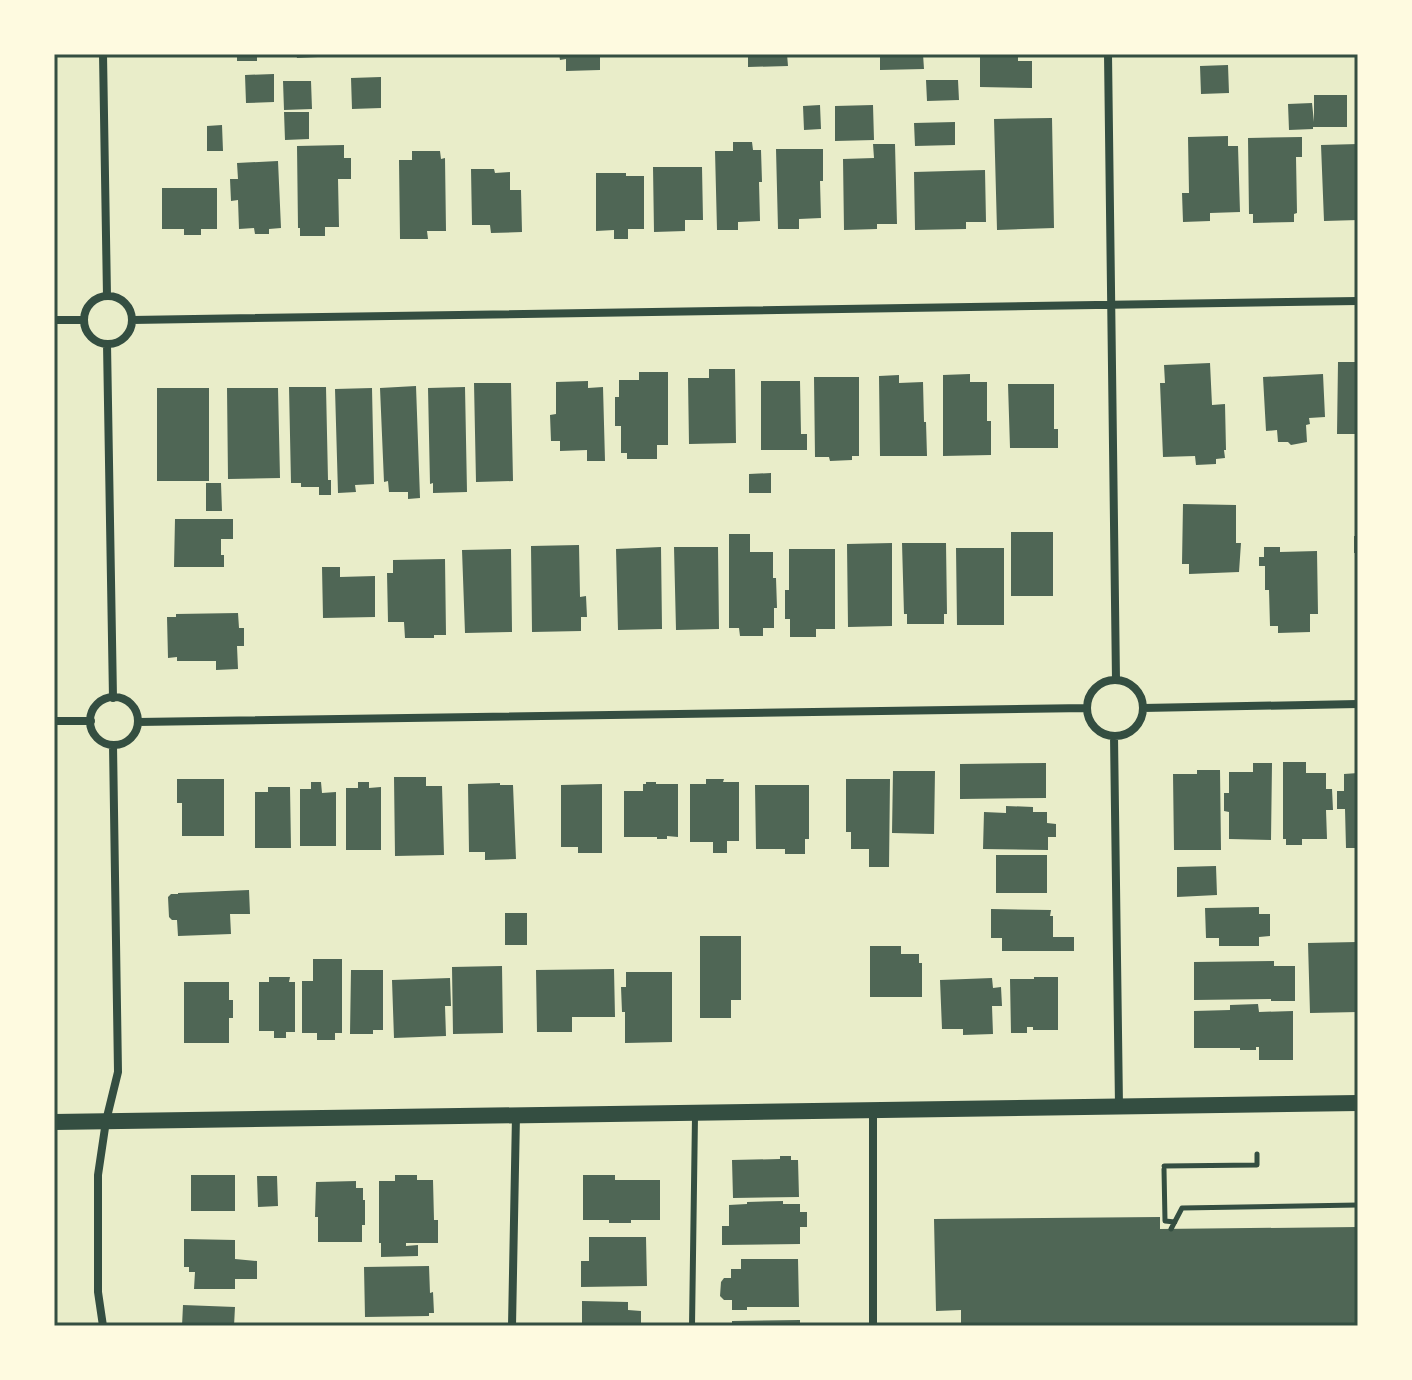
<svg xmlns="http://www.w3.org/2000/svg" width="1412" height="1380" font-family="'DejaVu Sans',sans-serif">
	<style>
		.building { fill: #4f6655 }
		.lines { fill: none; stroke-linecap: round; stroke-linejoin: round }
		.path { stroke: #344e41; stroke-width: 5 }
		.service { stroke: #344e41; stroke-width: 6 }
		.minor { stroke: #344e41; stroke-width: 8 }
		.secondary { stroke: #344e41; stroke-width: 16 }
		.neatline { fill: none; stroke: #344e41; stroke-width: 3 }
	</style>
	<rect width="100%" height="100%" fill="#e9edc9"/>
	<!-- building -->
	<path class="building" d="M237 54H257V61H237Z
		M296 54H318V57L297 58Z
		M559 54H600V70L566 71V59L560 60Z
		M748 54H787L788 66 748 67Z
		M880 54H923L924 69 880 70Z
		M980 54H1018V61H1032V88L980 87Z
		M1228 65 1229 93 1201 94 1200 66Z
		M274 74V102L246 103 245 75Z
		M381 77V108L352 109 351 78Z
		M926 80H958L959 100 927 101Z
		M283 81H311L312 109 284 110Z
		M1314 95H1347V127H1313V129L1289 130 1288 104 1312 103 1314 122Z
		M820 105 821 129 804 130 803 106Z
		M873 105 874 140 835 141V106Z
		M284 112H309V139L285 140Z
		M1052 118 1054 228 997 230 994 119Z
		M955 122V145L915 146 914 123Z
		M222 125 223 151H207V126Z
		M1228 136V146H1238L1240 212 1210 213V221L1183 222 1182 193H1189L1188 137Z
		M1302 137V157H1296L1297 213 1294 214V222L1253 223V214H1249L1248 138Z
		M733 142H752L753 150H761L762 182H759L760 221 738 222V230H717L715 151H733Z
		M873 144H895L897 224H877V229L844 230 843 159 874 158Z
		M1358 144V220L1324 221 1321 145Z
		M344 145V158H351V179H338L339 227H325V236H300V228H298L297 146Z
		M776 149H823V181H820L821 218 799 219V229H778Z
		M412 151H440L441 159 445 158 446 231H427L428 239H400L399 160H412Z
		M278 161 281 228 269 229V234H255L254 228 239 229 238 200 231 201 230 179H238L237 163Z
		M653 167H702L703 220H685V231L654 232Z
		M471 169H494L495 173 510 172V190H521L522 232 491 233 490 225H472Z
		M985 170 986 222H966V229L915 230 914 172Z
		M596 173H626V176H644V229H628V239H614V230L596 231Z
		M162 188H217V229H201V235H184V229H162Z
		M1338 362H1358V434H1337Z
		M1210 363 1212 405 1225 404 1226 450H1224L1225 458 1216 459V464L1196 465 1195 456 1163 457 1160 383H1165L1164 365Z
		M709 369H735L736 443 689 444 688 378H709Z
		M639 372H668V445H657V459H627V453H621V426H615V397H619V380H639Z
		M970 374V382H987V421H991V455L943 456V375Z
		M1323 374 1325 417 1309 418 1310 424 1306 425 1307 442 1291 445 1288 442H1278L1277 430 1266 431 1263 377Z
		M899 375V383L923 382 924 422H926L927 456H880L879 376Z
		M814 377H859V456H852V460L830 461 829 457H815Z
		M588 381V388L603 387 605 461H587V450L560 451V441H551L550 415 556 414V382Z
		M761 381H800L801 434H807V450H761Z
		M474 383H511L513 481 476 482Z
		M1008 384H1054V429H1058V448H1010Z
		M416 386 420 498 408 499V492H389L388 481 384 482 380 388Z
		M289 387H326L328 480H331V495H319V487H301V483H291Z
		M465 387 467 492 433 493V483L430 484 428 388Z
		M157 388H209V481H157Z
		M227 388H278L280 478 228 479Z
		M372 388 374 484 355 485 356 492 338 493 335 389Z
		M771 473V493H749V474Z
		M206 483H221L222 511H206Z
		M1183 504 1236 505V543H1241L1239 572 1189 574V564H1182Z
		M175 519H233V539H221V555H224V567H174Z
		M1011 532H1053V596H1011Z
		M729 534H750V552H773V578H776L777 608H774V628H763V636H740L739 628H729Z
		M1354 536H1358V553H1354Z
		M892 543V626L848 627 847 544Z
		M902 543H946L947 614H944V624H907V614H904Z
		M579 545 580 597 586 596 587 617H581V631L532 632 531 546Z
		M661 547 662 629 618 630 616 549Z
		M674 547H718L719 629 676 630Z
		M1264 547H1280V552L1317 551 1318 614H1310V632L1278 633V626H1270L1269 590H1265V566H1259V557H1264Z
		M956 548H1004V625H957Z
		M511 549 512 632 465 633 462 550Z
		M789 549H835V629H816V637H790V619H785V590H789Z
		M445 559 446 635H434V638H405L404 622H388L387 573H393V560Z
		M322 567H340V577L375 576V617L323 618Z
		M238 613 239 628H244V646H237L238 669 216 670V661H177V657L168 658 167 617H176V614Z
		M1283 762H1306V773H1326V789H1332L1333 810H1326L1327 839H1302V845H1286V839H1283Z
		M1046 763V798L960 799V764Z
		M1253 763H1272L1271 840 1229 839V812L1224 811V793H1229V772H1253Z
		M1197 770H1220L1221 850H1174L1173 774H1197Z
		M893 771H935L934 834 892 833Z
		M1358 773V848H1346L1345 809H1337V791H1344V774Z
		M394 777H426V786H442L444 855 395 856Z
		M177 779H224V836H182V803H177Z
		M706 779H724L723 782H739V841H727V853H713V842H690V784H706Z
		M846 779H890L889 867H869V849H851V832H846Z
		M311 782H321L322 793 336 792V846H300V789H311Z
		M358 782H369V788L381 787V850H346V788H358Z
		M646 782H656V784H678V837L667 836V839H657V837H624V791H643V784H646Z
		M500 783V785H513L516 859 485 860V852H469L468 784Z
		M602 784V853H578V847H561V785Z
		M755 785H809V839H805V854H785V849H756Z
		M268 787H290L291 848H255V792H268Z
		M1006 806 1033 807V812H1047V823L1056 824V837H1048V850L983 849 984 812 1006 813Z
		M996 855H1047V893H996Z
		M1216 866 1217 895 1177 897V867Z
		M249 890 250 914H230L231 934 178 936 177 920H172L169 917 168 897 171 894H178V893Z
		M1259 907V914H1270V936L1259 937V946H1219V938H1206L1205 908Z
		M991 909 1051 910 1050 916H1053V937H1074V951H1002V938H991Z
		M505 913H527V945H505Z
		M700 936H741V1000H731V1018H700Z
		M1357 942 1358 1012 1310 1013 1308 943Z
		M870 946H901V954H919V963H922V997H870Z
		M313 959H342V1033H335V1040H317V1033H302V981H313Z
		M1274 961V966H1295V1001H1271V999L1194 1000V962Z
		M502 966 503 1033 453 1034 452 967Z
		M614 969 615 1017H572V1032H537L536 970Z
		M351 970H383V1030H373V1034H350Z
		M626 972H672V1042L625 1043V1012H622L621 987H626Z
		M269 977H290L289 982H295V1032H286V1038H274V1031H259V982H269Z
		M1034 977H1058V1030H1033V1027H1027V1033H1011L1010 979H1034Z
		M450 978 451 1006H445L446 1036 394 1038 392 980Z
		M992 978 993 988 1001 987 1002 1006H992L993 1034 963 1035V1029H942L940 980Z
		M184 982H229V1000H233V1018H229V1043H184Z
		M1258 1004 1259 1012 1293 1011V1060H1259V1047H1256V1050H1240V1048H1194V1011L1230 1010V1005Z
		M780 1156H791V1160H798L799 1197 733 1198 732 1160 780 1159Z
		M191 1175H235V1211H191Z
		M395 1175H417V1180H433L434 1220H438V1243H406V1246L418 1245V1256L381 1257V1243H379V1181H395Z
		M583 1175H615V1180H660V1220H631V1223H609V1220H583Z
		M257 1176H277L278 1206 258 1207Z
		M356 1181V1188H363V1200H365V1225H362V1242H318V1217H315L316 1182Z
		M783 1201V1204H800V1212H807V1227H800V1244L722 1245V1226H729V1205L747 1204V1202Z
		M1160 1217V1229L1358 1227V1326H961V1310L936 1311 934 1219Z
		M589 1237H646L647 1286 581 1287V1261H589Z
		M184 1239 235 1240V1259L257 1261V1279H235V1289H194L195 1272H189V1267H184Z
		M741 1259H798L799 1307H747V1310H732V1300H724L720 1296 721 1282 724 1278H731V1269H741Z
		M429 1266 430 1293 433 1292 434 1313H429V1316L365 1317 364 1267Z
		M582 1301 628 1302V1310L641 1311V1326H582Z
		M183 1305 235 1307 234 1326H182Z
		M800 1320V1326H732V1321Z"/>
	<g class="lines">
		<!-- path -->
		<path class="path" d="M1164 1166 1257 1165V1154
			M1164 1169 1165 1221 1175 1222
			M1171 1229 1182 1208 1358 1205"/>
		<!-- service -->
		<path class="service" d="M692 1326 695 1116"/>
		<!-- minor -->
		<path class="minor" d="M103 54 107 296
			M1108 54 1116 680
			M84 320a24 24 0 1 1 48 0a24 24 0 1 1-48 0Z
			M54 320H84
			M132 320 1358 301
			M107 344 113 698
			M1087 708a28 28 0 1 1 56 0a28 28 0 1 1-56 0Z
			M90 721a24 24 0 1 1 48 0a24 24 0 1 1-48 0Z
			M1143 708 1358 704
			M54 721H91
			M138 722 1087 708
			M1114 736 1119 1106
			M873 1111V1326
			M103 1326 98 1292V1175L106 1121 118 1072 113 745
			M512 1326 516 1115"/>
		<!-- secondary -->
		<path class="secondary" d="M54 1122 1358 1103"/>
	</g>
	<!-- border -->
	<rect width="1412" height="1380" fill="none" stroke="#fefae0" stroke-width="112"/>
	<rect x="56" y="56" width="1300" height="1268" class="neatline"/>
</svg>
